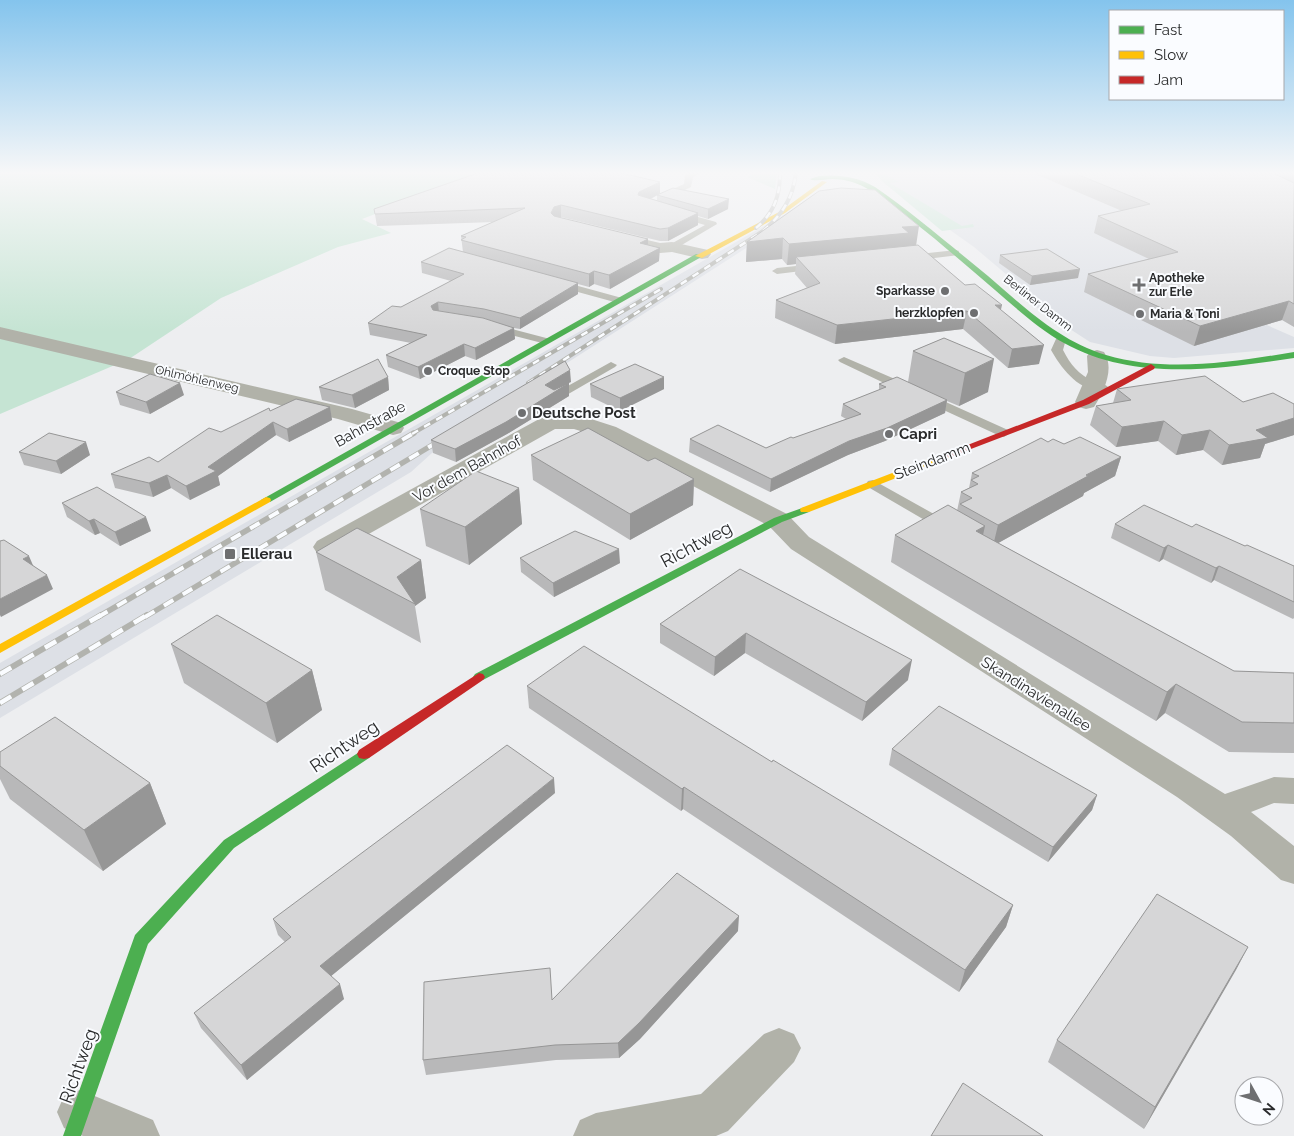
<svg xmlns="http://www.w3.org/2000/svg" width="1294" height="1136" font-family="Raleway,sans-serif">
	<style>
		.built { fill: #dde0e6 }
		.green { fill: #c5e4d3 }
		.lines { fill: none; stroke-linecap: round; stroke-linejoin: round }
		.lane { fill: #b1b2a9; fill-rule: evenodd }
		.street { fill: #b1b2a9; fill-rule: evenodd }
		.fast { fill: #4caf50; fill-rule: evenodd }
		.slow { fill: #ffc107; fill-rule: evenodd }
		.jam { fill: #c62828; fill-rule: evenodd }
		.rail-far2-casing { stroke: #b2b3ae; stroke-width: 4 }
		.rail-far1-casing { stroke: #b2b3ae; stroke-width: 5.5 }
		.rail-casing { stroke: #b2b3ae; stroke-width: 6 }
		.rail-far2 { stroke: #fafcff; stroke-width: 2.5; stroke-dasharray: 7; stroke-linecap: butt }
		.rail-far1 { stroke: #fafcff; stroke-width: 4; stroke-dasharray: 11; stroke-linecap: butt }
		.rail { stroke: #fafcff; stroke-width: 4.5; stroke-dasharray: 13; stroke-linecap: butt }
		.wall { fill: #b8b8b9; fill-rule: evenodd }
		.shaded-wall { fill: #969696 }
		.building { fill: #d6d6d7; stroke: #969696 }
		.poi-dot { fill: #6e6f71; stroke: #fafcff; stroke-width: 2 }
		.labels { text-anchor: middle; dominant-baseline: central; stroke-width: 4; stroke-linejoin: round; paint-order: stroke }
		.far-poi-label { font-size: 12px; font-weight: bold; fill: #2a2b2c; stroke: #fafcff; text-anchor: start }
		.far-street-label { font-size: 12px; fill: #2a2b2c; stroke: #fafcff }
		.poi-label { font-size: 15px; font-weight: bold; fill: #2a2b2c; stroke: #fafcff; text-anchor: start }
		.street-label { font-size: 15px; fill: #2a2b2c; stroke: #fafcff }
		.near-street-label { font-size: 18px; fill: #2a2b2c; stroke: #fafcff }
	</style>
	<rect width="100%" height="100%" fill="#edeef0"/>
	<!-- built -->
	<path class="built" d="M882 173H1246L1153 275 1294 337V348L1174 358 1150 356 1090 342 1033 305 1027 292 974 247 885 184Z
		M792 210 768 234 528 388 432 453 411 472 0 718V663Z"/>
	<!-- green -->
	<path class="green" d="M0 173H484L362 219 391 233 338 247 221 298 129 359 0 414Z
		M777 173 775 189 747 177 753 174Z
		M875 173H882L899 182 890 183 962 226 973 224 974 227 942 231 882 181Z"/>
	<g class="lines">
		<!-- lane -->
		<path class="lane" d="M689 173H699L693 177 691 187 664 200H658V196L684 184 685 176Z
			M680 212 716 222 717 224 675 249H669V245L705 225 677 217 676 215Z
			M956 250 959 251V255L910 261 905 258 910 255Z
			M815 264 820 267 818 269 777 274 772 271 777 268Z
			M560 281 622 298 623 300 618 303 556 286V282Z
			M496 325 550 339 551 341 546 344 492 330 491 328Z
			M1061 336 1066 339 1063 350C1070 364 1079 375 1093 381 1099 383 1104 383 1108 387L1106 389C1082 396 1061 368 1051 350L1056 339Z
			M844 357 911 386 913 389 907 393 903 392 840 362 838 360Z
			M611 362 617 365 615 367 558 400 554 401 548 397Z
			M928 394 1008 430 1010 433 1004 437 1000 436 924 401 922 398Z
			M873 480 950 523 952 526 950 529H940L868 487 866 484 868 481Z"/>
		<!-- street -->
		<path class="street" d="M613 232 660 243 672 242 708 250 711 254 708 258 702 259 672 252 660 253 607 241 605 237 607 233Z
			M0 327 352 409 401 423 404 428 401 433 393 435 338 419 0 339Z
			M1097 350 1104 352C1115 368 1104 392 1094 407L1086 409 1078 407 1075 402 1088 372 1087 356 1090 352Z
			M565 414 585 417 616 427 787 514 809 537 1225 794 1274 777 1294 778V804L1274 803 1251 812 1294 846V884L1281 880 1231 836 1177 797 791 549 769 526 600 437 574 429H555L335 553 326 555 317 553 313 547 317 541 541 418Z
			M779 1028 794 1034 801 1048 794 1062 728 1131 716 1136H573L580 1120 596 1113 701 1094 764 1034Z
			M80 1090 153 1120 160 1136H83L64 1128 57 1112 64 1096Z"/>
		<!-- fast -->
		<path class="fast" d="M819 176C839 174 858 177 875 187 914 214 951 246 988 276 1024 307 1059 341 1106 355 1167 373 1233 362 1294 352V358C1218 369 1134 382 1064 343 1039 329 1017 309 995 290 955 256 915 220 871 191 859 183 846 179 832 179 825 179 815 182 810 179Z
			M696 254 703 256 270 502H262L261 500Z
			M805 507 810 510 809 512 782 522 483 680H475L473 677 475 674 774 518Z
			M364 749 369 750 371 754 369 758 234 848 148 944 81 1136H63L135 935 224 840Z"/>
		<!-- slow -->
		<path class="slow" d="M822 181 827 182 785 213 702 258 695 256 781 211Z
			M947 452 952 455 950 457 809 512H801L800 510 801 508Z
			M266 497 270 498 271 500 270 502 0 653V644Z"/>
		<!-- jam -->
		<path class="jam" d="M1151 364 1155 367 1154 369 1089 404 950 457H944L942 455 1083 400Z
			M479 673 483 674 485 677 483 680 369 758 364 759 359 758 357 754 359 750Z"/>
		<!-- rail-far2 casing -->
		<g class="rail-far2-casing">
			<path id="rail-far2" d="M756 228C774 213 780 196 780 173
				M528 383 763 231C782 215 793 198 796 173
				M412 434 661 289"/>
		</g>
		<!-- rail-far1 casing -->
		<g class="rail-far1-casing">
			<path id="rail-far1" d="M98 617 414 433
				M145 617 444 438"/>
		</g>
		<!-- rail casing -->
		<g class="rail-casing">
			<path id="rail" d="M0 674 101 615
				M0 703 147 615"/>
		</g>
		<!-- rail-far2 -->
		<use href="#rail-far2" class="rail-far2"/>
		<!-- rail-far1 -->
		<use href="#rail-far1" class="rail-far1"/>
		<!-- rail -->
		<use href="#rail" class="rail"/>
	</g>
	<!-- wall -->
	<path class="wall" d="M1033 173H1294V327L1282 320 1194 346 1084 292 1088 274 1149 259 1094 233 1098 216 1122 211Z
		M819 191 916 245 965 285 1001 310 1039 364 1008 368 963 329 835 344 775 318 776 300 807 288 795 274 796 264 787 265 782 259 746 262 747 242Z
		M660 194 728 209 708 219 698 216V225L668 241H660L561 217 559 218 648 245 659 261 610 289 594 284 589 287 578 284V294L520 329 514 328 515 339 476 360 465 356 420 379 388 367 386 355 411 343 370 335 368 323 401 307 451 281 422 273 421 262 463 252 461 236 494 222 377 226 374 209ZM657 195V201L651 199Z
		M1000 255 1078 278 1030 285 999 263Z
		M944 338 988 392 959 406 947 401 945 413 885 441 848 455 770 492 689 452 690 439 766 448 846 419 841 416 843 404 879 390V384L908 382 913 351Z
		M388 377 389 390 355 408 322 400 319 387Z
		M571 382 569 383V396L507 434 456 462 433 453 431 440Z
		M590 384 664 389 620 411 591 397Z
		M1117 389 1243 402 1294 404V435L1265 444 1260 458 1222 465 1203 450 1176 455 1158 441 1116 447 1090 425 1096 406 1113 403Z
		M116 392 184 395 150 414 120 405Z
		M330 407 332 420 289 442 276 435 218 476 220 485 190 500 171 488 153 497 115 488 111 474 158 462 221 432 270 411Z
		M1048 442 1121 457 1115 476 1084 493 1083 496 998 543 1234 671 1294 673V753L1229 752 1165 713 1156 721 891 562 895 535 957 511 961 492 969 488 972 473Z
		M19 452 90 455 61 474 24 465Z
		M531 455 648 461 694 479 693 505 630 540 533 480Z
		M519 488 522 524 469 565 426 546 420 509Z
		M62 503 151 531 120 546 100 533 95 535 67 517Z
		M1115 524 1192 527 1245 546 1294 566V618L1293 619 1214 580 1211 583 1163 559 1159 562 1111 538Z
		M316 552 421 560 426 598 415 606 421 643 325 590Z
		M520 558 620 563 554 597 521 572Z
		M740 569 908 680 862 721 745 653 714 676 660 643V624Z
		M171 644 312 670 322 710 277 743 184 683Z
		M527 686 772 762 1013 905 1006 927 959 992 683 809 681 811 529 708Z
		M892 749 1097 795 1092 810 1048 862 889 765Z
		M0 752 150 783 166 824 103 871 10 799 0 779Z
		M555 793 331 976 344 999 247 1080 201 1028 194 1013 285 942 278 935 273 919Z
		M738 931 640 1039 619 1058 556 1060 426 1075 423 1060 552 1000Z
		M1248 947 1144 1129 1048 1062 1057 1040Z"/>
	<!-- shaded-wall -->
	<path class="shaded-wall" d="M660 182V194L639 204 638 195 639 192Z
		M729 199 728 209 708 219V209Z
		M561 205V217L554 219 551 213 554 207Z
		M698 213V225L668 241V228Z
		M919 226 916 246 796 257V264L787 265 789 244 902 227Z
		M783 238 782 259 746 262 747 242Z
		M648 239V252L640 243Z
		M660 248 659 261 610 289 609 275Z
		M1080 269 1078 278 1030 285 1032 276Z
		M594 271V284L589 287V274Z
		M578 283V294L520 329V318Z
		M1289 301 1282 320 1194 346 1200 326Z
		M438 302 439 313 432 317 431 306Z
		M995 305H1002L998 323Z
		M967 311 963 329 835 344 837 325Z
		M514 328 515 339 476 360 475 348Z
		M464 344 465 356 420 379 418 367Z
		M1044 345 1039 364 1008 368 1012 349Z
		M994 359 988 392 959 406 965 373Z
		M570 370 571 382 569 383V396L507 434 456 462 455 449 545 385Z
		M388 377 389 390 355 408 352 395Z
		M664 377V389L620 411V398Z
		M180 383 184 395 150 414 146 402Z
		M947 400 945 413 885 441 848 455 770 492 771 479 849 441Z
		M330 407 332 420 289 442 287 429Z
		M1294 418V435L1265 444 1260 458 1222 465 1229 445 1256 430Z
		M1164 421 1158 441 1116 447 1122 427Z
		M273 422 276 435 218 476 220 485 190 500 186 486 208 467Z
		M1210 430 1203 450 1176 455 1182 435Z
		M86 442 90 455 61 474 56 461Z
		M1121 457 1115 476 1084 493 1083 496 993 546 998 525 1086 475Z
		M167 475 171 488 153 497 149 483Z
		M694 479 693 505 630 540V514Z
		M519 488 522 524 469 565 465 527Z
		M146 517 151 531 120 546 115 532Z
		M94 519 100 533 95 535 89 521Z
		M985 526 979 553 976 531Z
		M1168 545 1163 559 1159 562 1164 548Z
		M619 549 620 563 554 597 553 583Z
		M29 556 35 570 23 559Z
		M421 560 426 598 415 606V604L397 577Z
		M1219 566 1214 580 1211 583 1216 568Z
		M47 575 53 589 1 617 0 615V599Z
		M746 633 745 653 714 676 715 657Z
		M912 660 908 680 862 721 866 702Z
		M312 670 322 710 277 743 266 703Z
		M1176 684 1165 713 1156 721 1167 692Z
		M554 778 555 793 325 981 320 966Z
		M150 783 166 824 103 871 84 830Z
		M684 787 683 809 681 811 682 789Z
		M1097 795 1092 810 1048 862 1053 847Z
		M1013 905 1006 927 959 992 965 970Z
		M739 916 738 931 640 1039 619 1058 618 1043Z
		M1248 947 1236 970 1144 1129 1155 1107Z
		M340 984 344 999 247 1080 241 1065Z"/>
	<!-- building -->
	<path class="building" d="M478 173H621L660 182 639 192 638 195 698 213 668 228 660 229 561 205 554 207 551 213 554 216 648 239 640 243 660 248 609 275 594 271 589 274 461 240 466 237 461 236 525 208 375 214 374 209Z
		M1074 173H1273L1294 183V304L1289 301 1200 326 1088 274 1178 252 1098 216 1150 204Z
		M673 188 729 199 708 209 657 195Z
		M841 188 875 190 919 226 902 227 909 233 789 244 783 238 747 242 819 191Z
		M918 245 965 285 975 284 1002 305H995L1044 345 1012 349 967 311 837 325 776 300 820 283 796 257Z
		M449 248 578 283 520 318 484 309 438 302 431 306 433 310 483 318 514 328 475 348 464 344 418 367 386 355 427 335 368 323 392 306 401 307 464 274 421 262Z
		M1047 249 1080 269 1032 276 1000 255Z
		M944 338 994 359 965 373 913 351Z
		M378 359 388 377 352 395 319 387Z
		M565 361 570 370 545 385 554 390 569 383 506 422 455 449 431 440Z
		M635 364 664 377 620 398 590 384Z
		M150 374 180 383 146 402 116 392Z
		M1205 376 1243 402 1273 393 1294 404V418L1256 430 1268 438 1229 445 1210 430 1182 435 1164 421 1122 427 1096 406 1131 400 1117 389Z
		M897 377 947 400 887 428 849 441 771 479 690 439 718 425 766 448 791 437 793 438 861 414 843 404 886 387 879 384Z
		M296 399 330 407 287 429 273 422 208 467 216 471 186 486 167 475 149 483 111 474 149 457 158 462 209 428 221 432 269 408 270 411Z
		M588 428 648 461 655 458 694 479 630 514 531 455Z
		M49 433 86 442 56 461 19 452Z
		M1080 437 1121 457 1086 475 1088 476 998 525 960 504 972 498 961 492 978 484 971 480 979 476 972 473 1041 438 1048 442 1053 439 1064 444Z
		M476 471 519 488 465 527 420 509Z
		M97 487 146 517 115 532 94 519 89 521 62 503Z
		M948 505 985 526 976 531 1234 671 1294 673V723L1242 722 1176 684 1167 692 895 535Z
		M1144 505 1192 527 1196 524 1245 546 1247 545 1294 566V602L1219 566 1216 568 1168 545 1164 548 1115 524Z
		M357 528 421 560 397 577 415 604 316 552Z
		M575 531 619 549 553 583 520 558Z
		M4 540 29 556 23 559 47 575 0 599V541Z
		M740 569 912 660 866 702 746 633 715 657 660 624Z
		M217 615 312 670 266 703 171 644Z
		M584 646 772 762 773 760 1013 905 965 970 684 787 682 789 527 686Z
		M939 706 1097 795 1053 847 892 749Z
		M55 717 150 783 84 830 0 766V752Z
		M507 745 554 778 320 966 340 984 241 1065 194 1013 291 937 273 919Z
		M677 873 739 916 639 1023 618 1043 555 1045 423 1060 424 982 550 968 552 1000Z
		M1157 894 1248 947 1155 1107 1057 1040Z
		M963 1083 1043 1136H931Z"/>
	<!-- sky -->
	<linearGradient id="sky" x2="0" y2="1"><stop stop-color="#84c4ed"/><stop offset="0.52" stop-color="#f7f7f8"/><stop offset="1" stop-color="#f7f7f8" stop-opacity="0"/></linearGradient>
	<rect width="1294" height="332" fill="url(#sky)"/>
	<!-- markers -->
	<g class="poi-dot">
		<path d="M1136.5 277.5h5v5h5v5h-5v5h-5v-5h-5v-5h5z"/>
		<circle cx="945" cy="291" r="5"/>
		<circle cx="974" cy="313" r="5"/>
		<circle cx="1140" cy="314" r="5"/>
		<circle cx="428" cy="371" r="5"/>
		<circle cx="522" cy="413" r="5"/>
		<circle cx="889" cy="434" r="5"/>
		<rect x="224" y="548" width="12" height="12" rx="2.5"/>
	</g>
	<g class="labels">
		<!-- far-poi labels -->
		<g class="far-poi-label">
			<text x="1149" y="278">Apotheke<tspan x="1149" dy="14">zur Erle</tspan></text>
			<text x="935" y="291" text-anchor="end">Sparkasse</text>
			<text x="964" y="313" text-anchor="end">herzklopfen</text>
			<text x="1150" y="314">Maria &amp; Toni</text>
			<text x="438" y="371">Croque Stop</text>
		</g>
		<!-- far-street labels -->
		<g class="far-street-label">
			<text transform="translate(1038 303) rotate(38)">Berliner Damm</text>
			<text transform="translate(197 379) rotate(13)">Ohlmöhlenweg</text>
		</g>
		<!-- poi labels -->
		<g class="poi-label">
			<text x="532" y="413">Deutsche Post</text>
			<text x="899" y="434">Capri</text>
			<text x="241" y="554">Ellerau</text>
		</g>
		<!-- street labels -->
		<g class="street-label">
			<text transform="translate(370 424) rotate(-29)">Bahnstraße</text>
			<text transform="translate(932 461) rotate(-21)">Steindamm</text>
			<text transform="translate(467 469) rotate(-29)">Vor dem Bahnhof</text>
			<text transform="translate(1036 694) rotate(32)">Skandinavienallee</text>
		</g>
		<!-- near-street labels -->
		<g class="near-street-label">
			<text transform="translate(696 544) rotate(-28)">Richtweg</text>
			<text transform="translate(344 746) rotate(-34)">Richtweg</text>
			<text transform="translate(78 1066) rotate(-70)">Richtweg</text>
		</g>
	</g>
	<!-- legend -->
	<rect x="1109" y="10" width="175" height="90" fill="#fafcff" stroke="#a7a8ab"/>
	<rect x="1119" y="26" width="25" height="8" fill="#4caf50" stroke="#a7a8ab"/>
	<text x="1154" y="35" font-size="15" fill="#2a2b2c">Fast</text>
	<rect x="1119" y="51" width="25" height="8" fill="#ffc107" stroke="#a7a8ab"/>
	<text x="1154" y="60" font-size="15" fill="#2a2b2c">Slow</text>
	<rect x="1119" y="76" width="25" height="8" fill="#c62828" stroke="#a7a8ab"/>
	<text x="1154" y="85" font-size="15" fill="#2a2b2c">Jam</text>
	<!-- north arrow -->
	<g transform="translate(1259 1101) rotate(130)"><circle r="24" fill="#fafcff" stroke="#a7a8ab"/>
	<path d="M0-4L9 19L0 12L-9 19Z" fill="#6e6f71"/>
	<text y="-8" font-size="14" font-weight="bold" text-anchor="middle" fill="#2a2b2c">N</text>
	</g>
</svg>
